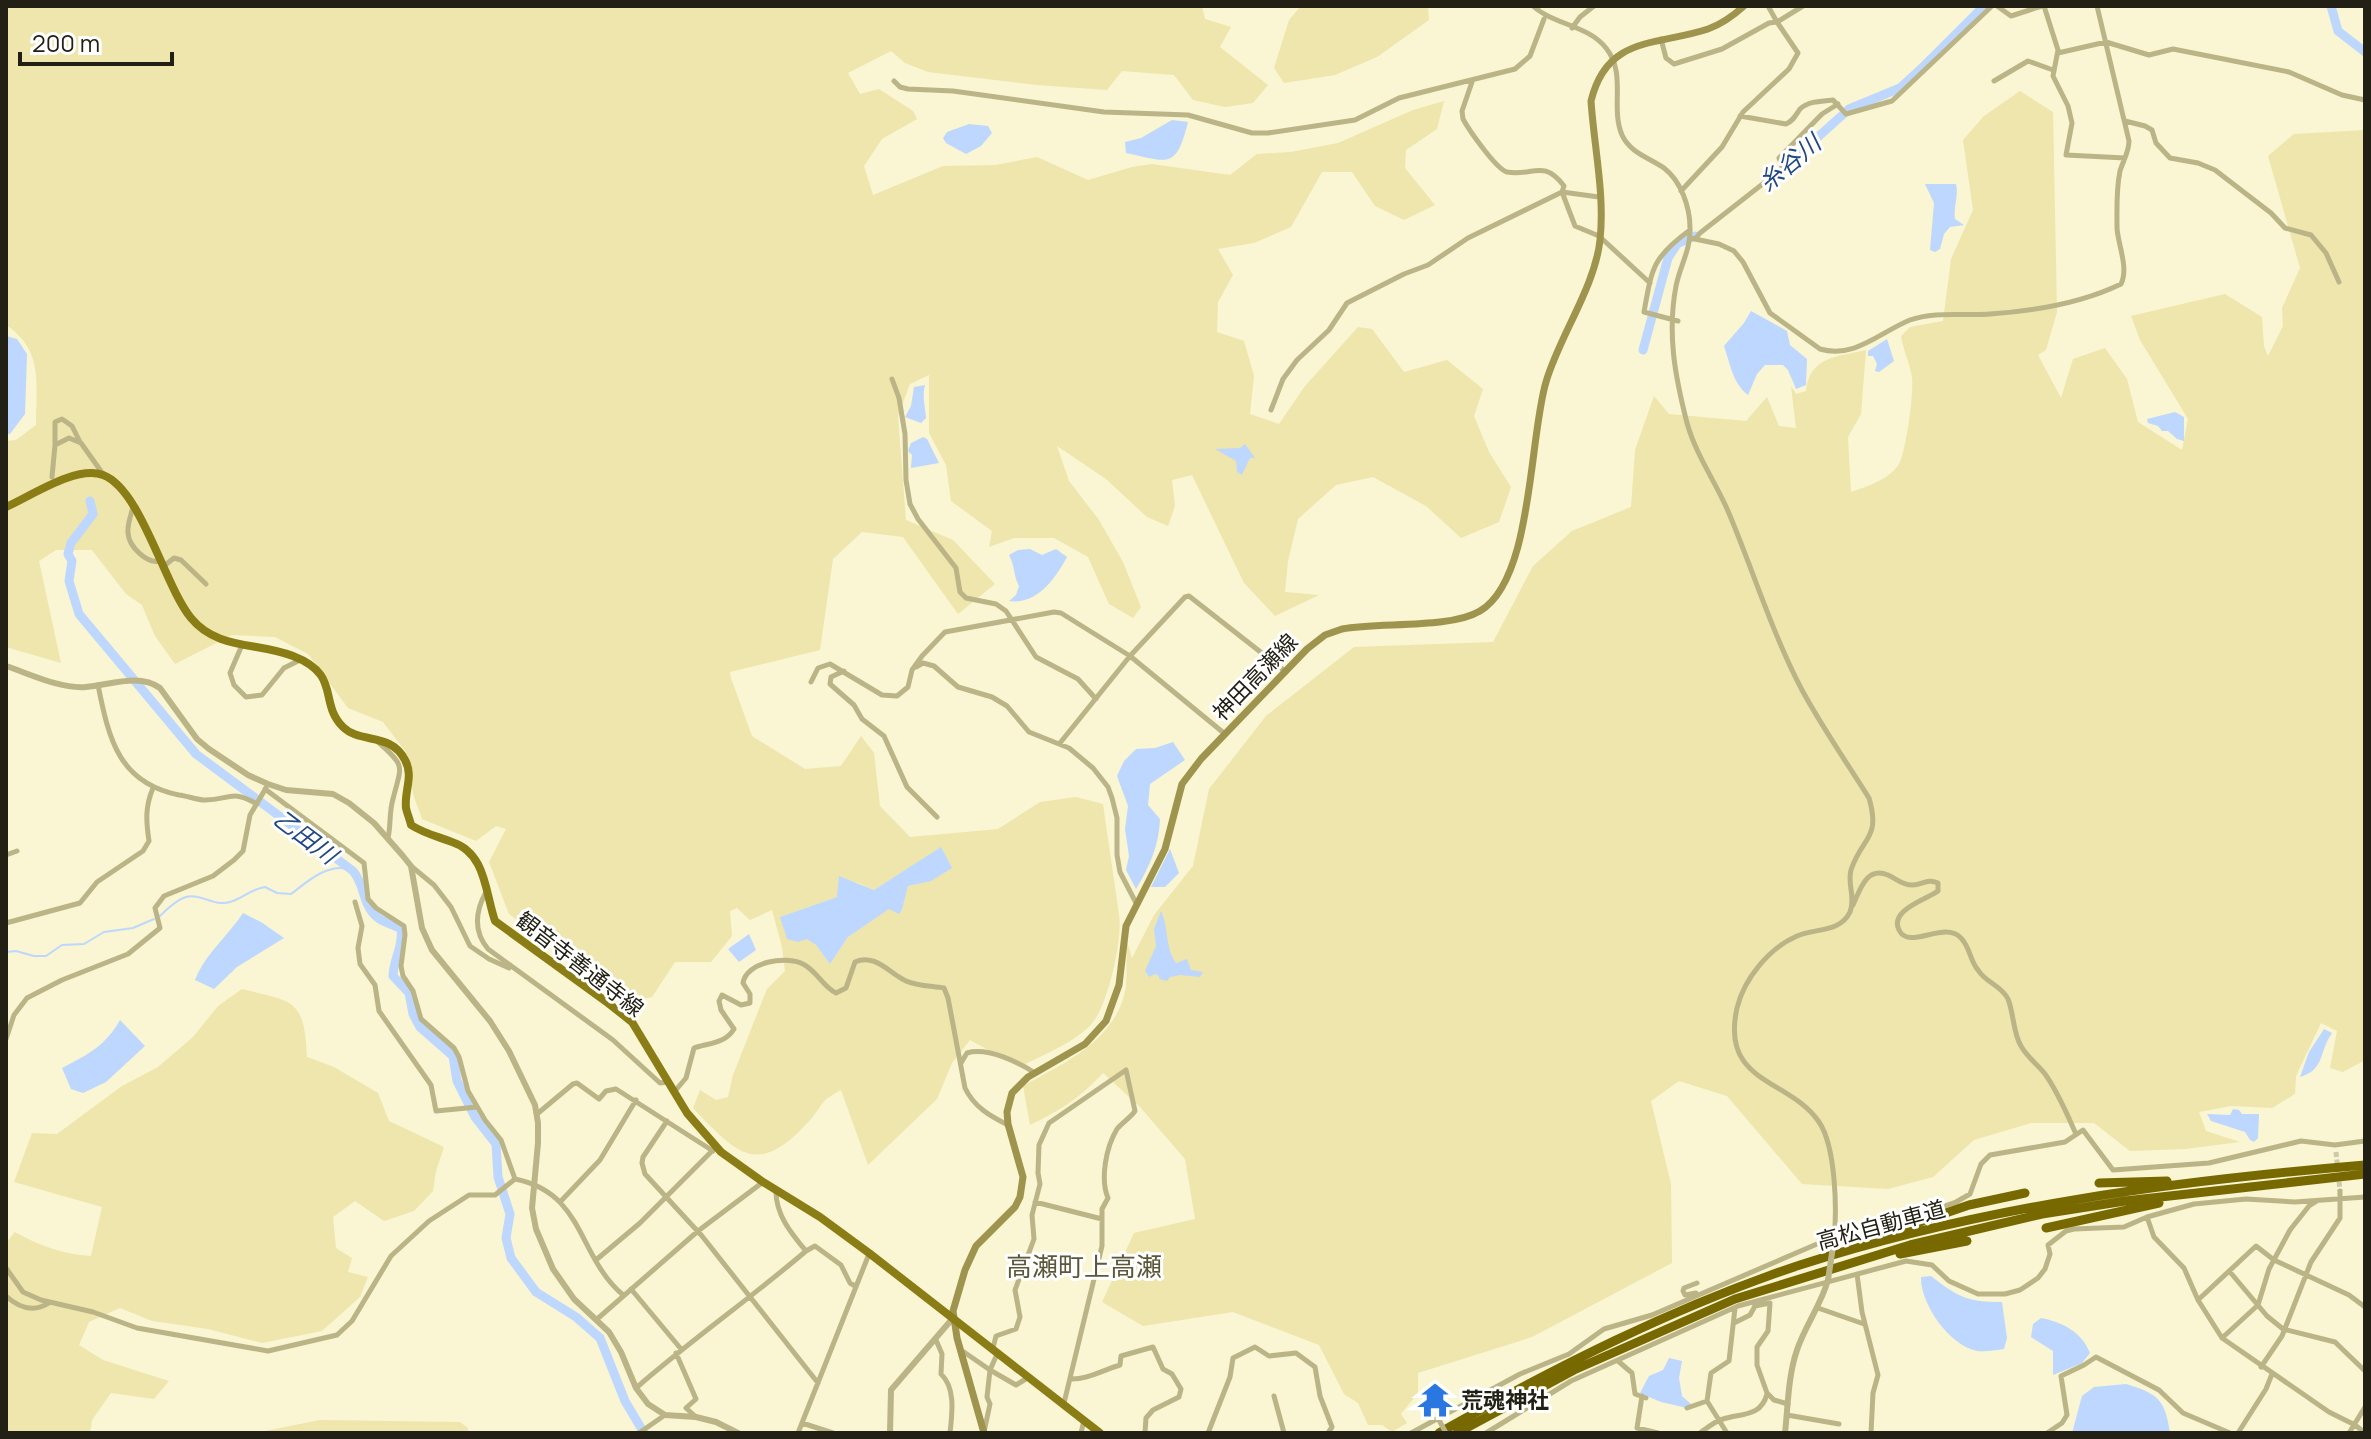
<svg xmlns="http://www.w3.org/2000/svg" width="2371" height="1439" font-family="Manrope,'Noto Sans JP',sans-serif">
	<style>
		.green { fill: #eee6ad; fill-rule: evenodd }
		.water { fill: #bdd7fe }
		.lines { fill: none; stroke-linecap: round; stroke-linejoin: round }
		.stream { stroke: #bdd7fe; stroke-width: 2 }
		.river { stroke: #bdd7fe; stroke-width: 9 }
		.minor-tunnel { stroke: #cfcaac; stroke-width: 5; stroke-dasharray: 5 2.5; stroke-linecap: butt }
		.minor { stroke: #bbb487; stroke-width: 5 }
		.tertiary { stroke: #bbb487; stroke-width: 6 }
		.secondary { stroke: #9f944e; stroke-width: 7 }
		.primary { stroke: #8b7d15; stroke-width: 8 }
		.motorway { stroke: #776900; stroke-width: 9 }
		.minor-bridge { stroke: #bbb487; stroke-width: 5 }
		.tertiary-bridge { stroke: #bbb487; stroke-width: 6 }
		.labels { text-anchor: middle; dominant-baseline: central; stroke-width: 6; stroke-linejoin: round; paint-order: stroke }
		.street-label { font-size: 22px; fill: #222014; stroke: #fff }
		.poi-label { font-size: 22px; font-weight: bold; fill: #222014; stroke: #fff; text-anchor: start }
		.water-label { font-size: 24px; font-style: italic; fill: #214882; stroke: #fff }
		.quarter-label { font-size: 26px; fill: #5c5739; stroke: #fff }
	</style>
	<rect width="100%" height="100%" fill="#faf5d2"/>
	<!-- green -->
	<path class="green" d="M6 6H1202L1205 19 1231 27 1220 47 1268 85 1253 103 1225 107 1193 100 1174 75 1122 71 1107 90 1037 85 928 72 905 63 891 51 848 73 860 94 879 89 913 111 917 119 882 139 864 166 873 195 943 166 996 165 1037 157 1088 180 1132 167 1152 164 1230 175 1257 154 1291 152 1338 143 1413 110 1444 101 1437 129 1406 150 1405 168 1435 205 1404 220 1375 206 1352 172H1322L1291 227 1254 243 1218 249 1233 275 1218 302 1217 332 1244 341 1254 376 1250 414 1279 424 1305 386 1358 327 1372 329 1404 372 1447 360 1483 389 1474 416 1489 452 1511 487 1499 522 1461 538 1426 506 1373 477 1336 485 1298 519 1288 561 1285 592 1319 595 1275 616 1244 583 1192 475 1172 480 1175 506 1168 526 1147 517 1106 479 1057 446 1069 481 1099 520 1123 562 1141 607 1133 618 1109 604 1088 557 1054 538H1014L989 547 992 531 951 501 946 465 929 433V375L910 384 898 416 906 520 953 540 995 584 958 614 903 537 862 532 833 559 820 650 730 672 731 678 752 736 805 769 841 766 861 736 874 753 880 806 910 837 998 829 1040 802 1076 797 1103 804C1108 841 1114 878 1119 915 1123 938 1108 1004 1093 1022 1078 1041 1041 1056 1019 1067L970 1040 952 1063 937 1099 868 1165 841 1090C819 1102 825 1102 811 1119 758 1178 739 1156 693 1108L700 1090 716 1100 728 1097 733 1075 767 989 785 971 782 947 772 910 750 920 737 908 730 911 732 936 711 962H675L652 997 628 1003 509 914 489 862 506 829 496 826 476 841 422 819 413 794 406 752 383 722 348 708 308 654 275 637 232 635 175 664 155 636 142 605 126 594 92 550H56L39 561 61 663 6 647V441L16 440 36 425C36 385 44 350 6 325ZM941 848 931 880 908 886 902 910 899 913 889 908 848 937 830 964 816 945 780 917 837 897 856 882 874 890Z
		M1301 6H1428L1429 20 1377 57 1335 75 1284 83 1274 68 1289 20Z
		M2020 91 2053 112 2057 312 2046 350 2038 355 2061 398 2073 359 2105 348 2127 379 2138 422 2182 450 2188 419 2140 340 2131 316 2225 294 2262 317 2264 346 2268 356 2283 326 2282 308 2300 268 2268 156 2294 134 2365 130V1060L2343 1072 2330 1068 2337 1031 2321 1023 2296 1076 2295 1094 2272 1108 2231 1106 2199 1112 2206 1131 2240 1142 2185 1149 2130 1151 2094 1123H2031L1974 1140 1933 1177 1888 1189 1802 1184 1727 1096 1679 1081 1651 1101 1671 1184 1672 1263 1532 1337 1418 1373V1393L1401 1414 1407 1423 1392 1432 1382 1425H1368L1358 1403 1344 1394 1319 1345 1233 1312 1143 1326 1102 1302 1134 1233 1195 1219 1185 1159 1140 1107 1103 1073C1080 1098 1061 1110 1030 1125L1023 1086C1064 1063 1118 1040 1126 986 1127 972 1126 957 1127 942L1132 958 1154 915 1193 866 1209 789 1266 716 1354 647 1493 642 1533 566 1572 531 1631 507 1635 450 1654 396 1669 414 1746 421 1767 397 1779 426 1796 428 1791 386 1796 394 1806 391C1810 356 1837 357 1866 350L1861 414 1848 437 1851 492C1866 487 1890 479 1899 464 1906 452 1914 393 1912 378 1911 366 1903 350 1901 336L1910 327 1943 321 1951 259 1973 210 1963 140 1984 116Z
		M242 989C295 1002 304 999 307 1057L334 1067 378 1093 389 1121 444 1147 436 1171 433 1191 414 1211 384 1221 355 1201 333 1217 336 1248 352 1258 348 1272 368 1277 360 1297 322 1331 262 1343 208 1329 152 1321 120 1308 89 1322 79 1345 103 1360 169 1381 154 1399 111 1393 92 1420 90 1433H6V1243L15 1232C40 1246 62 1254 91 1256L102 1207 14 1182 32 1133 57 1134 122 1086 158 1067 193 1037 218 1006Z
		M320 1420 460 1422 468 1428V1433H255Z"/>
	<!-- water -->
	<path class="water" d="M1172 120 1188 122C1176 170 1169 162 1126 153L1125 142 1141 138Z
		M969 124 988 126 992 133 981 146 966 154 946 143 943 138 947 132Z
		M1925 184H1956C1959 196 1953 207 1955 219L1964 225 1950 227 1944 234 1940 249 1935 252 1930 250 1934 203Z
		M1751 311 1787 331 1790 345 1807 359 1806 385 1796 389 1788 370 1783 365H1765L1757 374 1748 395C1733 384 1730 363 1724 346L1744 323Z
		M6 336 17 339 27 354 25 414 10 434H6Z
		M1887 339 1894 361 1879 372 1875 371 1877 364 1873 356H1868V351Z
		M925 385C922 396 925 406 926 418L921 423 905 417 911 406 914 387Z
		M2175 412 2184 417V441L2177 439 2168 431H2162L2158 426 2148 423 2147 419Z
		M923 437 927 439 939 463 911 468 912 455 908 451 911 443Z
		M1245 444 1255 458H1250L1242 475 1237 472 1236 461 1215 449 1240 448Z
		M1030 549 1042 555 1056 549 1067 557C1055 579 1037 605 1009 601L1016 595 1019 586C1014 578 1015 566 1009 555L1018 550Z
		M1173 742 1185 760 1150 784 1148 805 1160 819C1159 845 1150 866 1136 889L1126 870 1129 856 1125 829 1128 806 1117 776 1124 761 1136 749 1155 748Z
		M941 847 952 868 931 881 908 886 902 910 899 914 889 909 848 937 830 964 816 945 807 939 798 942 787 939 780 917 837 897 839 876 874 890Z
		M1170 849 1179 873 1165 887H1151Z
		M1161 911C1169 929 1165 947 1176 963L1187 959 1191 970 1203 972 1200 977 1180 975 1170 977 1167 981 1159 979V976L1155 974 1149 977 1145 971 1156 946 1154 929Z
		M243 913 261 922 284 938 237 967 214 989 195 980C206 953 227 937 243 913Z
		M749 934 756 950 739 962 728 949Z
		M120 1020 145 1046 106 1082 83 1093 71 1089 62 1068C89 1054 105 1046 120 1020Z
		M2324 1029 2332 1033C2319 1051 2325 1070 2300 1077L2309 1052Z
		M2233 1109 2239 1110 2242 1114H2259L2258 1138 2254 1142 2250 1140 2245 1132 2211 1121 2207 1114 2230 1115Z
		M1931 1276C1958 1297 1967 1302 2002 1302L2007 1338 2004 1349C1996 1350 1985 1352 1977 1351 1950 1346 1920 1304 1921 1277Z
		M2041 1318C2062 1322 2082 1332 2090 1353L2082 1363 2053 1375V1351L2031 1337 2033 1324Z
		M1669 1358 1682 1361 1679 1378 1682 1396 1691 1404 1687 1408 1661 1402 1640 1393 1649 1376 1663 1370Z
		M2126 1384C2158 1394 2165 1399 2170 1433H2072L2082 1396 2094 1387Z"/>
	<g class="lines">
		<!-- stream -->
		<path class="stream" d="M160 916C167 909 176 900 186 897 201 893 214 907 230 902 243 898 251 889 265 887L277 893 291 894C307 882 327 863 349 869
			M6 952 16 951 34 956H46L62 945 84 944 104 932 133 928 154 919"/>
		<!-- river -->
		<path class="river" d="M2331 6 2338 31 2365 52
			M1777 174 1849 109 1900 88 1924 66 1984 6
			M1643 350 1668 258 1677 244 1695 236
			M90 501 93 514 71 543 68 554 72 561 69 581 79 614 196 754 353 871C365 884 362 905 377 917 384 923 393 924 401 929 404 945 393 960 393 976L409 993 413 1014 420 1027 453 1056 457 1081 475 1117 496 1144 498 1177 510 1214 506 1238 511 1258 536 1292 576 1317 600 1338 625 1401 644 1433"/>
		<!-- minor-tunnel -->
		<path class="minor-tunnel" d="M2336 1152 2340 1191"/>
		<!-- minor -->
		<path class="minor" d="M1533 6C1554 25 1588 25 1606 48 1627 74 1610 107 1622 135 1630 153 1650 158 1664 168 1681 181 1690 207 1690 228 1691 249 1680 266 1676 286 1667 334 1675 376 1687 423 1696 455 1715 481 1728 511 1753 570 1772 633 1802 690 1822 727 1847 763 1869 798 1881 839 1862 837 1851 870 1847 884 1856 898 1850 912 1840 933 1815 928 1797 936 1769 948 1744 979 1737 1008 1720 1084 1789 1078 1819 1122 1836 1147 1837 1210 1834 1240
			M1768 6 1777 22 1803 6
			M1997 6 2011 16 2042 6
			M2044 6 2058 50 2053 76 2068 106 2072 123 2066 155 2125 158
			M1572 28 1580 17 1594 6
			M1661 39 1666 58 1674 64 1722 49 1769 23 1777 22 1798 53 1789 69 1743 112 1722 147 1681 191
			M2058 53 2106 42 2149 55 2173 49 2289 72 2342 95 2365 100
			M894 81 900 87 908 89 953 91 1104 112 1188 115 1252 133H1268L1355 120 1399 98 1515 69 1530 56 1544 19
			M1994 81 2028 61 2053 70
			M1472 82 1462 111 1463 119C1469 130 1496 169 1507 172 1532 177 1543 158 1564 186L1562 192 1575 226 1599 236 1650 283
			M1740 116 1786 124C1794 120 1795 116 1800 109 1808 101 1823 101 1833 100L1846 114 1892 101 1992 6
			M2125 121 2145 126 2152 130 2156 143 2170 158 2198 163 2215 170 2271 213 2285 228 2311 235 2326 253 2339 282
			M1690 238 1719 244 1734 251 1743 262 1770 313 1820 349C1855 359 1880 332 1910 320 1934 311 1965 316 1990 314 2034 311 2082 303 2121 284 2129 268 2118 245 2117 228 2117 209 2116 190 2120 171 2123 161 2129 152 2129 141L2097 6
			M1695 239 1700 233 1783 168 1779 158 1822 114 1838 104
			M1678 321 1644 312C1652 267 1653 257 1690 230
			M892 379 899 398 905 434 906 480 910 504 918 519 956 568 960 592 966 598 996 604 1006 611 1036 657 1078 679 1096 699
			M1271 410 1283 379 1297 360 1329 330 1347 303 1404 274 1428 265 1468 238 1562 192 1599 197
			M55 445V422L62 419 72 426 80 442
			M52 477 55 445 69 438 81 443 103 474
			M133 507C131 515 127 525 128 533 129 547 147 564 160 561
			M164 566 174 558 181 560 206 584
			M242 645 230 673 234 685 246 697 262 695 284 668 300 660
			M916 667 923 663 934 666 958 687 992 697 1007 706 1029 732 1069 748 1093 768 1108 787 1112 798 1117 818V855L1120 872 1136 903
			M844 671 831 677 830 684 854 705 862 719 884 736 907 787 937 817
			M811 682 818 668 830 664 882 695 897 696 908 687 912 670 922 656 945 632 1054 612 1061 613 1130 656 1225 734
			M98 685C109 740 119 783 179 795 187 796 195 799 203 800 229 801 230 788 257 804
			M378 742C407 767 401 766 393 799 389 812 391 825 388 838
			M1060 743 1130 656 1185 597 1189 596 1286 672
			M265 789 364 863 368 899 376 908 404 926 405 935 401 966 403 976 413 991 421 1019 454 1048 459 1057 468 1091 485 1120 501 1140 515 1179
			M6 855 17 851
			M411 866 434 885 451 907 470 946 489 959 509 968
			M486 892C475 912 473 931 488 949L613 1040 660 1083 668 1082
			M355 902 362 926 358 948 360 964 375 985 379 1011 431 1085 436 1111 477 1107
			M1853 905C1860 890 1866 866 1888 875 1897 879 1902 885 1912 885 1923 885 1927 878 1938 883V891C1927 899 1889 910 1899 930 1909 951 1944 920 1961 938 1970 947 1970 961 1978 970 1986 983 2001 985 2008 999 2014 1014 2013 1033 2021 1046 2027 1057 2038 1065 2045 1074 2058 1092 2067 1114 2076 1134
			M6 923 80 903 97 882 143 851 149 841C146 821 145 807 153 788
			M6 1039 14 1015 27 998 62 980 128 954 160 928 155 908 164 896 213 876 234 860 243 851 250 815 266 788
			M961 1063 967 1053C988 1047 1018 1062 1035 1073
			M675 1091 686 1078 694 1048C708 1043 725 1044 734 1029L721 1010 719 1001 722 995 741 1005 750 1003V994L743 983C746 962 786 955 803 964 817 971 823 987 836 993L846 988 855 962C875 953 889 973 906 981 917 986 932 986 944 988L948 998 965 1088C974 1107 990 1116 1008 1125
			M537 1114 573 1084 577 1083 599 1099 606 1091 616 1089 713 1151
			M667 1121 643 1157 642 1163 645 1174 702 1236 818 1383
			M515 1179C585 1193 577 1256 623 1295
			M776 1189C775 1214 791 1233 806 1251
			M561 1201 600 1160 636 1100
			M1035 1202 1102 1219
			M2147 1217 2154 1237 2184 1268 2198 1300 2222 1338 2329 1412 2355 1425 2365 1433
			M596 1260 640 1223 713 1150
			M6 1268 23 1292 41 1300 93 1312 137 1328 268 1351 337 1335 352 1321 391 1256 429 1221 469 1195H495L515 1179
			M2230 1272 2267 1316 2283 1329 2335 1342 2365 1371
			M1857 1274 1862 1312 1878 1375 1873 1393 1871 1433
			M631 1289 681 1349
			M1696 1293 1685 1295 1683 1291 1684 1288 1697 1283
			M6 1296C19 1308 33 1313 49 1303
			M2198 1300 2256 1246 2274 1260 2349 1295 2365 1307
			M1754 1302 1755 1306 1770 1303 1768 1331 1757 1347V1365L1767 1393 1774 1400 1788 1404
			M1818 1308 1864 1324
			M596 1320 698 1231 763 1182
			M1734 1323 1750 1315 1755 1306
			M2222 1338 2258 1305 2269 1269 2290 1230 2309 1206 2317 1201
			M936 1340 942 1354 941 1374C956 1388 952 1414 950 1433
			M993 1348 996 1336 1016 1329 1020 1317 1015 1290 1034 1239 1032 1215 1040 1184 1038 1173 1039 1145 1049 1123 1126 1070 1135 1111C1130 1118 1122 1123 1117 1129 1106 1147 1100 1179 1108 1198L1102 1209V1246L1064 1403
			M961 1350 990 1370 987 1397 990 1404 984 1432
			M998 1352 990 1370 1016 1385 1029 1377
			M676 1353 696 1399 686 1408 696 1417
			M1618 1361 1632 1373 1635 1394 1646 1398
			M2261 1367 2282 1336 2311 1262 2340 1218V1191
			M1070 1379C1086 1380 1103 1370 1120 1365L1121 1356 1153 1347 1163 1369 1172 1374 1181 1389 1179 1397 1153 1410 1146 1418 1145 1433
			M636 1388C691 1340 751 1298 806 1251L815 1246 841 1265 850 1283 855 1286
			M1274 1396 1284 1433
			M1642 1396 1637 1428 1658 1433
			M1707 1401 1711 1373 1729 1361 1735 1308
			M1687 1408 1707 1401 1727 1433
			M1787 1415 1839 1424
			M802 1423 833 1433
			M639 1433 665 1415
			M798 1433 869 1254
			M1081 1433 1084 1420
			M1208 1433 1230 1377 1233 1358 1255 1347 1269 1356 1296 1353 1315 1367 1320 1396 1332 1427 1328 1433
			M1411 1433 1520 1374 1569 1354 1604 1329 1652 1315 1817 1244 1851 1231 1916 1216 1956 1202 1970 1194 1981 1164 1990 1155 2065 1142 2083 1130 2113 1170 2209 1163 2301 1141 2335 1145 2365 1141
			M1486 1433 1571 1381 1738 1306 1906 1261 1932 1265 1949 1281 1978 1294H2005L2020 1290 2038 1278 2045 1269 2050 1254 2048 1245 2066 1231 2074 1229 2124 1227 2147 1217 2194 1204 2246 1199 2295 1202 2365 1197
			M1700 1433C1707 1428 1715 1421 1723 1419 1742 1413 1761 1417 1767 1394
			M2047 1433 2062 1423 2067 1415 2061 1376 2084 1365 2096 1357 2159 1390 2183 1413 2230 1433
			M2238 1433 2266 1389 2272 1374
			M2349 1433 2365 1407"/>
		<!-- tertiary -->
		<path class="tertiary" d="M6 666C30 674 60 689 86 687 110 685 139 673 160 688L197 739 209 749 248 775 268 784 286 790 333 794 349 803 374 823 403 856 411 866 422 928 432 950 490 1021 509 1051 535 1105 538 1123V1143L532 1208 536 1229 553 1269 574 1299 609 1332 621 1352 636 1388 648 1404 665 1415 696 1417 716 1422 738 1433
			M890 1433 891 1390 953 1318
			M1785 1433C1788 1406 1788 1376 1797 1350 1805 1326 1821 1305 1828 1280"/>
		<!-- secondary -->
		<path class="secondary" d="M984 1433 957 1338 953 1311 965 1270 976 1246 1015 1207 1020 1197 1023 1177 1008 1124 1007 1112 1012 1093 1028 1077 1085 1044 1106 1021 1119 985 1126 926 1165 849 1182 784 1201 759 1307 649 1325 635 1342 629C1380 622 1450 629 1480 611 1533 580 1529 438 1546 382 1559 337 1595 287 1600 240 1605 195 1594 146 1591 101 1607 35 1657 46 1708 29 1722 24 1733 16 1744 6"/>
		<!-- primary -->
		<path class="primary" d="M6 507C31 496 76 465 103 475 141 489 164 585 191 618 217 650 258 642 293 656 342 675 318 702 343 727 360 744 391 732 405 760 414 776 404 791 406 808 407 813 410 820 411 825 425 834 437 836 452 842 486 853 485 892 495 921L608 1003 632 1022 687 1113 721 1152 763 1182 820 1217 869 1253 1100 1433"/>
		<!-- motorway -->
		<path class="motorway" d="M2099 1183 2167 1181
			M2046 1228 2159 1203
			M1853 1245 1969 1205 2025 1193
			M1900 1254 1967 1241
			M1439 1433C1554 1368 1674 1307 1800 1265 1983 1206 2175 1181 2365 1165
			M1457 1433 1574 1370 1735 1299 1910 1245 2042 1214 2125 1201 2365 1174"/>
		<!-- minor-bridge -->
		<path class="minor-bridge" d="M1439 1420 1446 1433"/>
		<!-- tertiary-bridge -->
		<path class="tertiary-bridge" d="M1828 1280 1834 1240"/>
	</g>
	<!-- icons -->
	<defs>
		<g id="temple-bare" transform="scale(2.76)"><path d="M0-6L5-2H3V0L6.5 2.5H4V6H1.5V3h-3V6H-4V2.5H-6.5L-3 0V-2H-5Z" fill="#2a77e2" stroke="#fff" stroke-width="2.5" paint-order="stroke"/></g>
	</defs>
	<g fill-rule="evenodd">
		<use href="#temple-bare" x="1435" y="1400"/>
	</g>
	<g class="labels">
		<!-- street labels -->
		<g class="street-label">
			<text transform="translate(1255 677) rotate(-46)">神田高瀬線</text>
			<text transform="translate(580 964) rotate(38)">観音寺善通寺線</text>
			<text transform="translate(1881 1225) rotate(-15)">高松自動車道</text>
		</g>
		<!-- poi labels -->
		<g class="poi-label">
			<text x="1461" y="1400">荒魂神社</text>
		</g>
		<!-- water labels -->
		<g class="water-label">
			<text transform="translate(1789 162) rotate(-40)">糸谷川</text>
			<text transform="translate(306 836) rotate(37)">乙田川</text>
		</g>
		<!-- quarter labels -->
		<g class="quarter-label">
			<text x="1084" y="1266">高瀬町上高瀬</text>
		</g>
	</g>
	<!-- border -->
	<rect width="2371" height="1439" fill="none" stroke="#222014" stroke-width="16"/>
	<!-- scale -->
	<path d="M20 52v12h152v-12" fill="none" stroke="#222014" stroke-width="4"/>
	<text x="32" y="52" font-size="24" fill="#222014" stroke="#ffffff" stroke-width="6" paint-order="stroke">200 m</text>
</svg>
